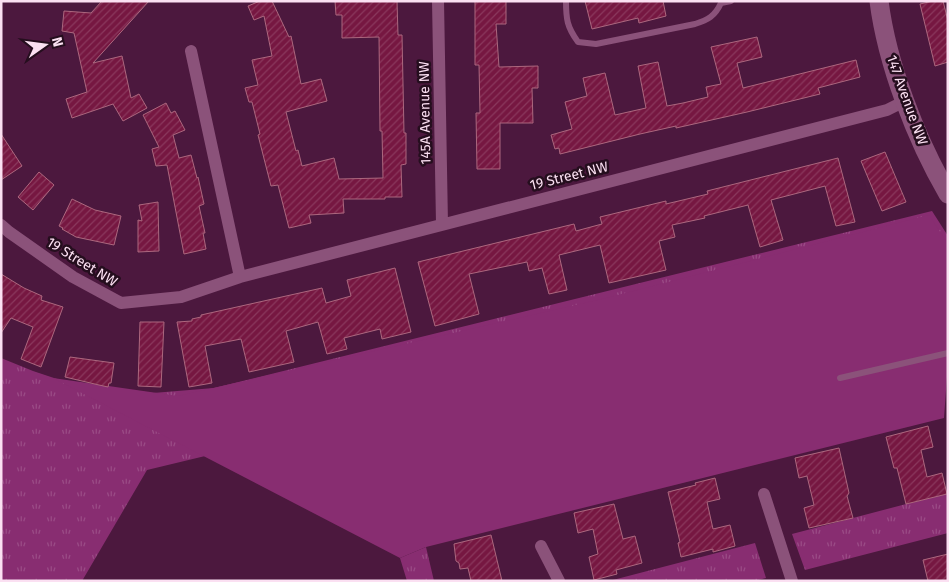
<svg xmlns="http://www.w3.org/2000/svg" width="949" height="582" font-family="'Fira Sans',sans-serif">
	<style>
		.grass { fill: url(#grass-tufts) }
		.green { fill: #882d71 }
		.building { fill: url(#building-hatch); stroke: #ac677e }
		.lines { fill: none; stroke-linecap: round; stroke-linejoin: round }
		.lane { stroke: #8b527a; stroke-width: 6 }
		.street { stroke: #8b527a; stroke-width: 12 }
		.secondary { stroke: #8b527a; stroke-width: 19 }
		.labels { text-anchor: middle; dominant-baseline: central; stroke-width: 5; stroke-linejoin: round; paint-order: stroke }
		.street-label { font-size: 14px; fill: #fbe0f2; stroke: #250e1e }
	</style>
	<defs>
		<pattern id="grass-tufts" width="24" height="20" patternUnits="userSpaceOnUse" patternTransform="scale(1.25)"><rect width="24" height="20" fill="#882d71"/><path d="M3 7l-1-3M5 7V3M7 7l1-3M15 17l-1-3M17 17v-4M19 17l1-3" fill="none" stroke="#9a4b86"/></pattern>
		<pattern id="building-hatch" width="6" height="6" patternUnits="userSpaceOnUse" patternTransform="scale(1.25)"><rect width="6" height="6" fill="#761741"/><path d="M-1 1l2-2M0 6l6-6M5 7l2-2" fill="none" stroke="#8a385d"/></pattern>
	</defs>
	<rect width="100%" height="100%" fill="#4c183e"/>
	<!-- grass -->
	<path class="grass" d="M932 211 948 236V277L147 470 82 581H1V358L33 371 63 381 153 393 214 388Z
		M948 493V533L805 570 792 534Z
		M755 543 766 578 754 581H609Z
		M426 547 434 581H407L400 558Z"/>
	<!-- green -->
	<path class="green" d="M929 215 948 244V363L944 418 426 547 400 558 53 378 178 396 606 298Z"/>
	<!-- building -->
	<path class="building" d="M102 1H149L93 63 122 56 131 98 139 94 147 108 123 121 113 104 72 118 66 99 87 92 74 33 62 31 64 11 91 13Z
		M260 1H272L289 37 291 36 301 84 321 79 327 101 286 112 296 151 298 150 302 166 334 158 339 179 383 178 382 131H380L379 37 342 38V15H336L335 1H397L398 35H402L404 133H406V164L401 165 402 197H385V199H343L344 213 309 215 311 223 289 228 278 185 271 186 258 135 260 134 252 102H249L245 88 258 85 252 60 272 56 264 16 254 20 248 6Z
		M475 1H506V24H496L499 67 538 66V88H532L533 123H500V169H477L476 113H480L479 65H475Z
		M585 1H663L666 16 639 23 638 18 592 29Z
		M933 1H943L948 21V62L935 66 920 4Z
		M757 37 762 57 737 63 743 88 856 60 860 77 818 88 820 94 747 112 676 128V126L640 134 560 154 559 148 555 149 551 135 572 129 565 102 587 96 583 78 605 73 615 115 646 108 638 66 658 62 667 106 683 103 708 97 706 87 721 84 711 47Z
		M166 103 171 113 175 111 185 130 173 135 179 158 191 155 197 178 198 177 204 204 199 206 205 233H203L206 249 184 254 167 165 156 166 152 149 159 147 143 115Z
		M1 134 22 166 1 180Z
		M885 152 906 202 882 211 861 161Z
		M838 158 855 222 836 226 825 186 771 200 783 240 760 247 748 205 704 216 705 218 672 225 675 237 659 241 666 270 609 283 600 245 559 255 567 290 549 294 542 268 529 271 527 262 469 274 479 314 435 326 418 262 574 224 576 231 602 224 600 217 666 201V204L708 194 707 191Z
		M39 172 54 185 33 210 18 197Z
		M72 199 95 210 121 216 114 245 76 237 62 229 63 228 59 226Z
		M158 202 159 251 138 252V220L142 221 139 205Z
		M395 268 411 332 382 339 380 329 344 338 347 349 327 354 318 322 286 331 294 362 249 372 241 339 205 346 212 383 189 387 177 322 192 321V319L201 317V315L322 288 326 303 351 296 347 280Z
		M1 274 24 288 42 296 41 300 63 307 41 367 21 359 33 327 11 318 1 333Z
		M140 322H164L161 387 138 386Z
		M70 357 114 363 111 383H109L108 387 99 385 65 377Z
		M928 426 933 447 921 450 927 477 942 473 947 494 906 504 897 468H894L886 437Z
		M839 448 849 493 847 496 853 518 809 528 804 508 814 505 807 476 799 478 795 458Z
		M715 478 720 499 707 502 713 529 730 525 735 546 713 552V549L681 557 678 543 680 542 668 492 696 485 695 483Z
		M614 504 623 539 635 536 642 563 616 570 617 574 594 580 589 557 598 554 593 529 578 533 574 513Z
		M491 535 502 581H471L468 568 460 569 459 563 456 561 454 544Z
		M948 554V581H928L923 560Z"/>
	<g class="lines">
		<!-- lane -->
		<path class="lane" d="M566 1C566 19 567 27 578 42L596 44 695 24C708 20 715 16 721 3L731 1
			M840 378 948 353"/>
		<!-- street -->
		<path class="street" d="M438 1 442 224
			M191 51 240 277
			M1 225 9 232 73 277 121 303 181 297 240 277 887 110 905 101
			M764 494 792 581
			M541 546 559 581"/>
		<!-- secondary -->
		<path class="secondary" d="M879 1C887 64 916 139 948 194"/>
	</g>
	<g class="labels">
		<!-- street labels -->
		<g class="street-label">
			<text transform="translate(907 100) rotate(70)">147 Avenue NW</text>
			<text transform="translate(425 113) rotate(-91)">145A Avenue NW</text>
			<text transform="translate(569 176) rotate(-14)">19 Street NW</text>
			<text transform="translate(82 262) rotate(32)">19 Street NW</text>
		</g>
	</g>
	<!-- border -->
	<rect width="949" height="582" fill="none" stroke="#fbe0f2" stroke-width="5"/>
	<!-- north arrow -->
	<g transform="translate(45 45) rotate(76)" stroke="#250e1e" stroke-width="4" paint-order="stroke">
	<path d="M0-4L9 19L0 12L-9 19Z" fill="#fbe0f2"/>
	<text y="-8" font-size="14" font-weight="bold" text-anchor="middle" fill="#fbe0f2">N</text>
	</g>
</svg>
